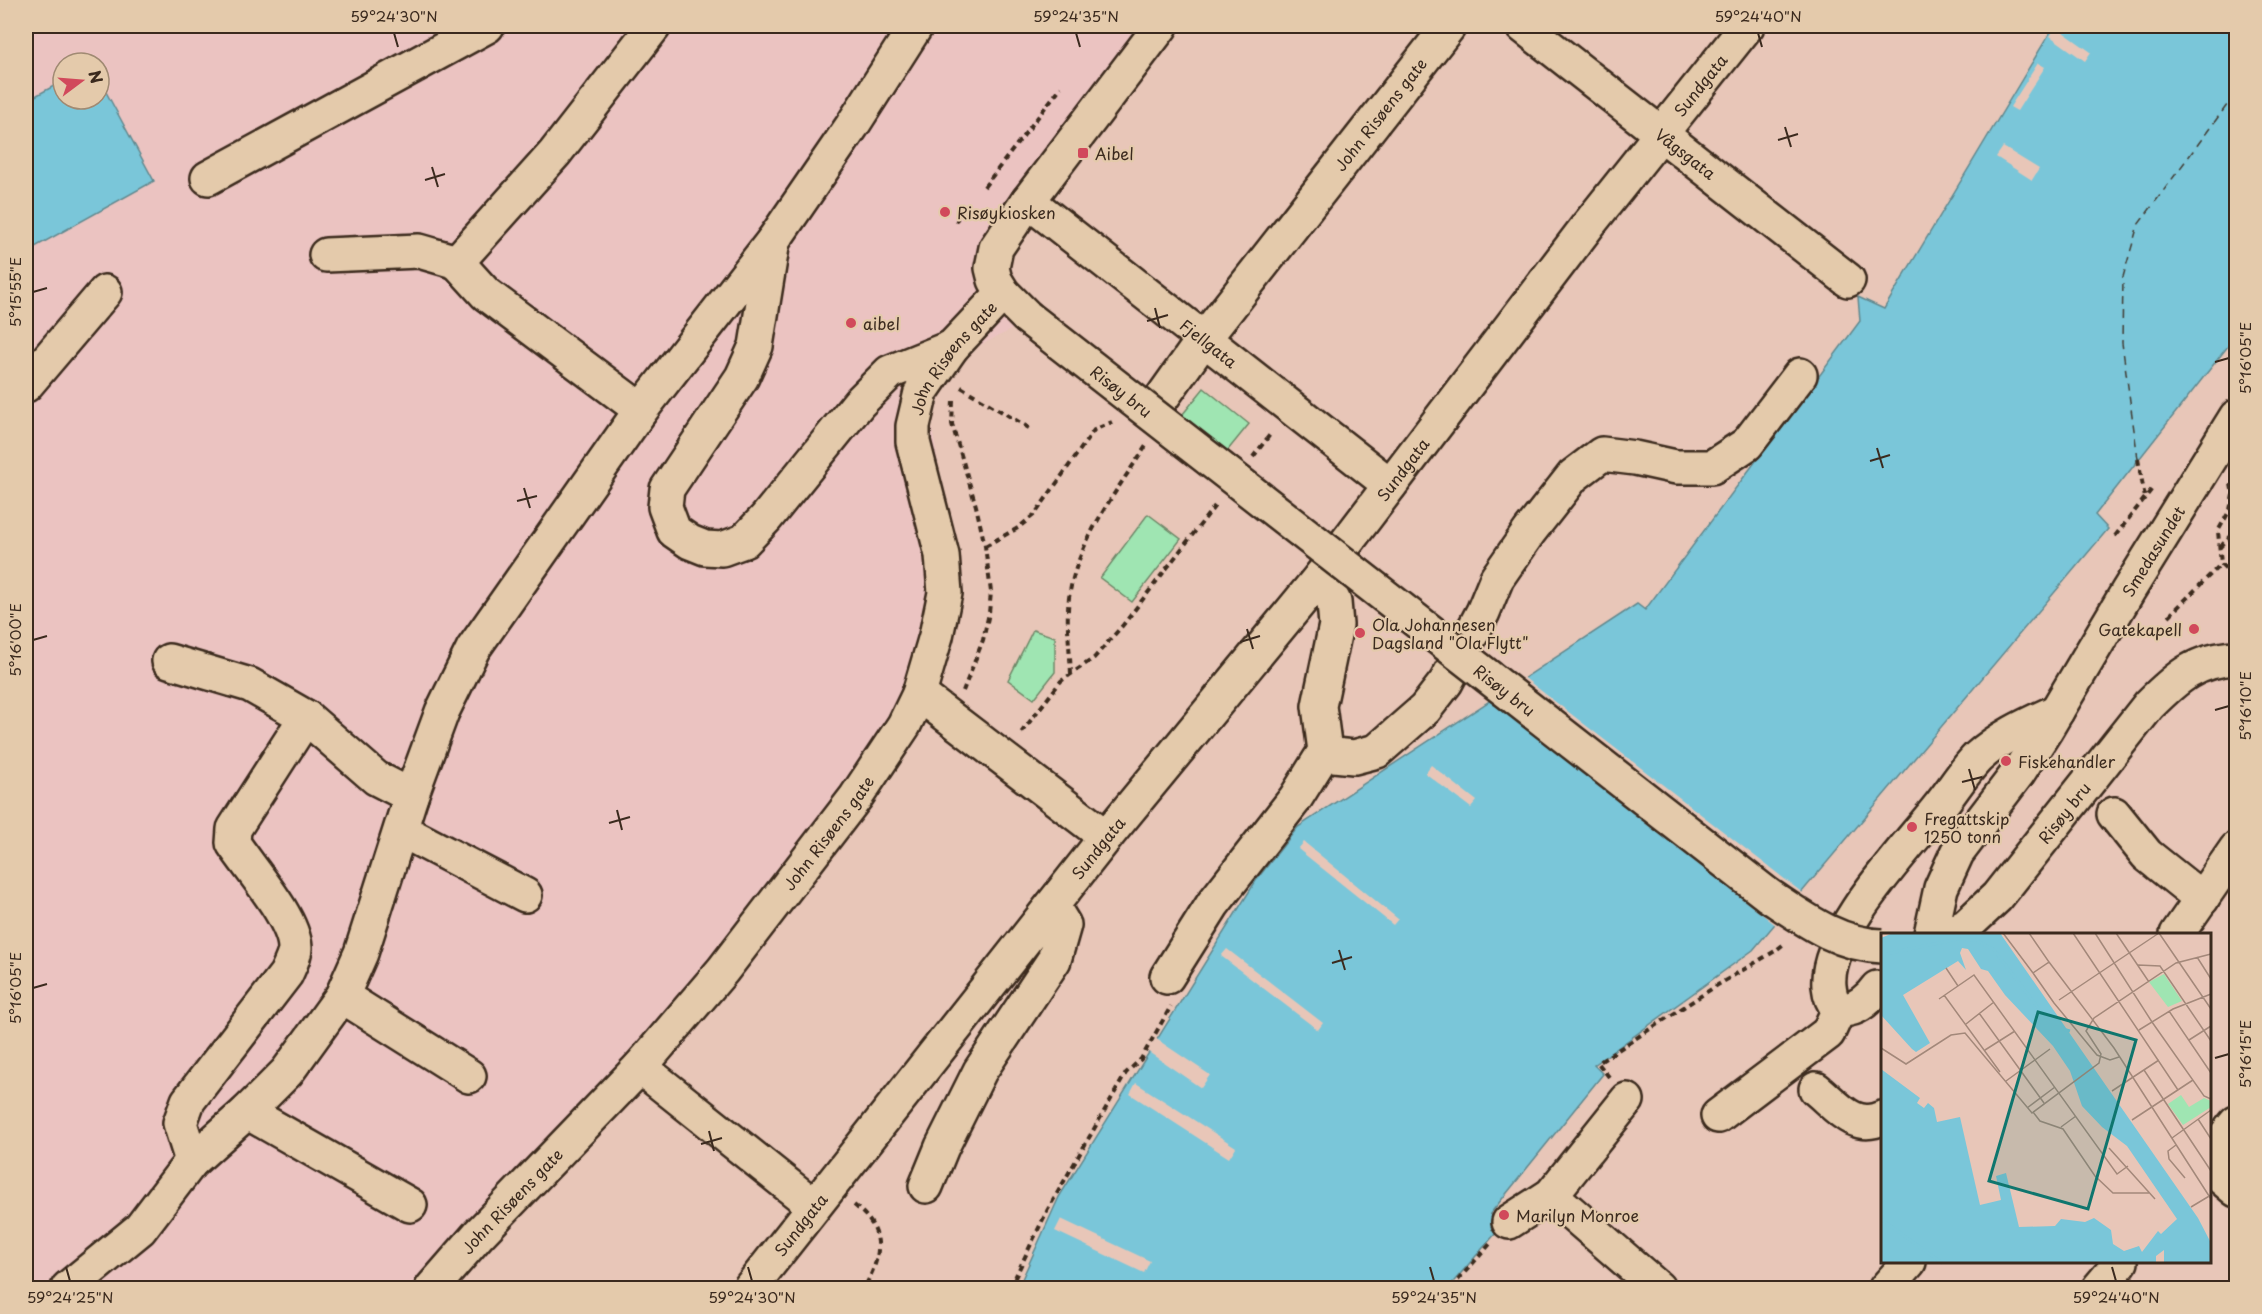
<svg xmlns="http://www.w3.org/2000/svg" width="2262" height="1314" font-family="'Playpen Sans',sans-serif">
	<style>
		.built { fill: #ebc3c1 }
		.green { fill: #9fe5b2; stroke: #6d8868; stroke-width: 1.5 }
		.water { fill: #7ac6d9; stroke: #61888e; stroke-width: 1.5 }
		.pier { fill: #e8c6b8 }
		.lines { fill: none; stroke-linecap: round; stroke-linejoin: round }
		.ferry { stroke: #413a31; stroke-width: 1.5; stroke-dasharray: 8 6; stroke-linecap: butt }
		.minor-casing { stroke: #3b2a1e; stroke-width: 38 }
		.major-casing { stroke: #3b2a1e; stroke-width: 38 }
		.path { stroke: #3b2a1e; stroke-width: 4; stroke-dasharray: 6 4.5; stroke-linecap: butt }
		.minor { stroke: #e4caab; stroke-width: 33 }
		.major { stroke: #e4caab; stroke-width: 33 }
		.major-bridge-casing { stroke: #3b2a1e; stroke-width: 38; stroke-linecap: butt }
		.major-bridge { stroke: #e4caab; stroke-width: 33 }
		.ticks { fill: none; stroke: #3b2a1e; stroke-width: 2 }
		.poi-dot { fill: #d1495b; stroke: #e4caab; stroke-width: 2 }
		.labels { text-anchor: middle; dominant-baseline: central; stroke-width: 4.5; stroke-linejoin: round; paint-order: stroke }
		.street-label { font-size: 16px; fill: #3b2a1e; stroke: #e4caab }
		.poi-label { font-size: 16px; fill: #3b2a1e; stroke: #e4caab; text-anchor: start }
		.inset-river { fill: none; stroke: #7ac6d9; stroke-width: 3 }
		.inset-road { fill: none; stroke: #a3887a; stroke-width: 1.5 }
		.view { fill: #0f766e; fill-opacity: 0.15; stroke: #0f766e; stroke-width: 3 }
		.inset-edge { fill: none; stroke: #3b2a1e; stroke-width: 3 }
		.neatline { fill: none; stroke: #3b2a1e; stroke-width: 2 }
		.ticks-label { font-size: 15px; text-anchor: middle; fill: #3b2a1e }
	</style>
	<rect width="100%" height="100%" fill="#e8c6b8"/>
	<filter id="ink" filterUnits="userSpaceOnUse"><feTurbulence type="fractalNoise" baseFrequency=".0167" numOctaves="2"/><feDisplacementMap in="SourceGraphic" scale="12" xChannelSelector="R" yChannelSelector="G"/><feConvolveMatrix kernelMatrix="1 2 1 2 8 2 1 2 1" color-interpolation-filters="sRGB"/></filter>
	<g filter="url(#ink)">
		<!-- built -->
		<path class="built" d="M26 26H1178L1017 226 1005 284 1031 320 936 367 925 388 943 490 956 593 850 827 436 1288H26V248L150 180 99 85V63H63V86L26 105Z"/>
		<!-- green -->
		<path class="green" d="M1204 388 1249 424 1219 461 1174 425Z
			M1148 514 1181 539 1132 602 1100 578Z
			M1033 630 1055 637V672L1034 699 1008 680Z"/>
		<!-- water -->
		<path class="water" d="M2054 26H2236V336L2095 515 2108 529 1753 950 1594 1065 1603 1074 1490 1214 1503 1225 1448 1288H1018L1059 1197 1257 879 1298 827 1637 604 1645 610 1860 321 1858 297 1884 309Z
			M99 79 154 181 26 252V101L63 81V99H99Z"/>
		<!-- pier -->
		<path class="pier" d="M2056 27 2091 52 2085 61 2050 36Z
			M2038 63 2045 67 2017 111 2010 107Z
			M2003 147 2039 169 2032 180 1996 157Z
			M1522 676 1804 894 1777 926 1487 699Z
			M1431 765 1477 801 1471 808 1425 773Z
			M1304 842 1398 919 1393 925 1298 849Z
			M1227 949 1323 1023 1318 1030 1221 956Z
			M1155 1038 1210 1075 1201 1088 1147 1051Z
			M1136 1083 1236 1147 1229 1158 1130 1094Z
			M1061 1219 1150 1261 1144 1273 1055 1231Z"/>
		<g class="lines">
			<!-- ferry -->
			<path class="ferry" d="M2138 459 2122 343 2123 277 2138 225 2236 93"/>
			<!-- minor casing -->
			<g class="minor-casing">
				<g id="minor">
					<path d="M916 26 852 126 773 241 756 346 742 377 667 489 665 507 674 531 690 542 705 548 722 549 744 541 766 518 859 403 890 372 952 347"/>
					<path id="s1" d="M1523 26 1848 280"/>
					<path d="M208 178 487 26"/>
					<path id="s2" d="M1028 201 1390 485"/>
					<path d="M326 255 419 251 457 262"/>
					<path d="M26 385 105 292"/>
					<path id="s3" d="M1159 402 1203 340 1449 26"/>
					<path d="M641 410 486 294 457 262 555 153 654 26"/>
					<path d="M169 661 250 685 306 717 376 778 411 796"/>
					<path d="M919 694 1106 837"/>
					<path d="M1325 751 1334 755 1354 757 1377 751 1425 709 1446 682 1483 612 1497 578 1529 532 1573 476 1602 454 1635 458 1676 467H1712L1747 444 1800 375"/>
					<path d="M2114 814 2147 855 2202 899"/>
					<path d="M401 830 525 895"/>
					<path id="s4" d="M1931 934 1941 888 1957 853 2018 773 2045 731 2128 591 2236 417"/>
					<path d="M2177 934 2236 849"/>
					<path d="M1167 977 1213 904 1295 799 1325 751 1319 706 1336 625 1334 602 1321 576"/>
					<path d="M1877 988C1862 1009 1833 1024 1829 986 1824 933 1907 848 1939 807 1952 791 1964 771 1978 757 2001 736 2029 724 2057 711"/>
					<path d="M342 996 469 1076"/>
					<path d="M640 1067 814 1206"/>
					<path d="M1816 1089C1837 1106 1854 1131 1882 1118"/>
					<path d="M247 1112 410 1205"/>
					<path d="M1718 1116 1828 1033 1839 1009"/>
					<path d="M2210 1155 2236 1123"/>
					<path d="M192 1161 180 1123 188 1101 286 974C289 967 295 956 295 948 294 918 250 869 233 843L234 829 306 717"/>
					<path d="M2210 1168 2236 1190"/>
					<path d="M926 1186 942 1147 980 1071 1054 960 1064 925 1053 907"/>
					<path d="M1551 1195 1658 1288"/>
					<path d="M1509 1222 1551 1195 1627 1100"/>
					<path d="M68 1288 140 1229 191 1162 247 1112 287 1072 342 996 361 953 411 796 442 712 473 649 641 410 773 241"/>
					<path id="s5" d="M432 1288 479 1234 640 1067 723 970 856 797 904 725 919 694 936 636 945 593 942 555 913 442V426L921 392 952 347 1003 293"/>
					<path id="s6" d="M750 1288 1106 837 1321 576 1589 224 1747 26"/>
					<path d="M1886 1288 1909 1262"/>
					<path d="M2099 1288 2121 1262"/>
				</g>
			</g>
			<!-- major casing -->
			<g class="major-casing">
				<g id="major">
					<path d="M1027 317 1003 293 995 280 992 268 996 248 1028 201 1161 26"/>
					<path id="s7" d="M1950 934 1966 926 1997 897 2149 705C2177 677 2196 660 2236 658"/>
				</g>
			</g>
			<!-- path -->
			<path class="path" d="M984 187 1061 87
				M956 219 958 221
				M961 387 1029 428
				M953 401 952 424 976 506 985 546 991 592 989 613 983 640 963 691
				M1253 457 1272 432
				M2138 459 2145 498
				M2231 484 2233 495 2230 510 2218 531 2221 564 2236 578
				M2115 536 2152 489
				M985 546 1018 528 1035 514 1094 430 1112 422
				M2220 547 2236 531
				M2169 616 2221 564
				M1071 674C1070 652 1067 631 1068 610 1070 551 1115 493 1146 446
				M1021 733 1061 681 1094 658 1123 625 1217 503
				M1609 1077 1598 1063 1716 986 1775 951 1785 943
				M854 1205C887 1231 882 1256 864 1288
				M1010 1288 1047 1211 1126 1073 1141 1059 1171 1006
				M1451 1288 1490 1244"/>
			<!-- minor -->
			<use href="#minor" class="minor"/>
			<!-- major -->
			<use href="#major" class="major"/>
			<!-- major-bridge casing -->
			<g class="major-bridge-casing">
				<g id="major-bridge">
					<path id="s8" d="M1027 317 1768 895C1803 918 1838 945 1882 946"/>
				</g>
			</g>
			<!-- major-bridge -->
			<use href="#major-bridge" class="major-bridge"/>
		</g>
	</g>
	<!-- ticks -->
	<path class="ticks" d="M394 33 398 47M1076 33 1080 47M1758 33 1762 47M1785 127 1791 147M1778 140 1798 134M432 167 438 187M425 180 445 174M33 292 47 288M1155 308 1160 328M1147 321 1168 315M2215 362 2229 358M1877 448 1883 468M1870 461 1890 455M524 488 530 508M517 501 537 496M1247 629 1253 649M33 640 47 636M1240 642 1260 636M2215 710 2229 706M1969 769 1975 790M1962 782 1982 777M617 810 622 830M609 823 630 817M1339 950 1345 970M1332 963 1352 957M33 988 47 984M2215 1058 2229 1054M709 1131 714 1151M701 1144 722 1138M66 1267 70 1281M748 1267 752 1281M1430 1267 1434 1281M2112 1267 2116 1281"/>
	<!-- markers -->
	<g class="poi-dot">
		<rect x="1077" y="147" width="12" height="12" rx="3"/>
		<circle cx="945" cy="212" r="6"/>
		<circle cx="851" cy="323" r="6"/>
		<circle cx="2194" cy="629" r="6"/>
		<circle cx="1360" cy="633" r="6"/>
		<circle cx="2006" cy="761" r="6"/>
		<circle cx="1912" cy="827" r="6"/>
		<circle cx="1504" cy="1215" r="6"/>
	</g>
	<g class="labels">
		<!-- street labels -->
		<g class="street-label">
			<text stroke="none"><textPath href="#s6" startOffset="1533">Sundgata</textPath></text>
			<text stroke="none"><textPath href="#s3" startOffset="363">John Risøens gate</textPath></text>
			<text stroke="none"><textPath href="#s1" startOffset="207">Vågsgata</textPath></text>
			<text stroke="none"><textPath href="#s2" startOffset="230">Fjellgata</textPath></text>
			<text stroke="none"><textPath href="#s5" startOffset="1126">John Risøens gate</textPath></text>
			<text stroke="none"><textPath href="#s8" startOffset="120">Risøy bru</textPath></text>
			<text stroke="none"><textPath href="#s6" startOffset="1047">Sundgata</textPath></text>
			<text stroke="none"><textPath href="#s4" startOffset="446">Smedasundet</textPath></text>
			<text stroke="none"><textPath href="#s8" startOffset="606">Risøy bru</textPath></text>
			<text stroke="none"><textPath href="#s7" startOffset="168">Risøy bru</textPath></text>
			<text stroke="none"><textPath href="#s5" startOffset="604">John Risøens gate</textPath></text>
			<text stroke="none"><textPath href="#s6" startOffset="561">Sundgata</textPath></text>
			<text stroke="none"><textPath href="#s5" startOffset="118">John Risøens gate</textPath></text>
			<text stroke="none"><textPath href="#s6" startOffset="81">Sundgata</textPath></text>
		</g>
		<!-- poi labels -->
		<g class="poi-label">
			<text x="1095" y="153">Aibel</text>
			<text x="957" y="212">Risøykiosken</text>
			<text x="863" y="323">aibel</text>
			<text x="1372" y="624">Ola Johannesen<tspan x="1372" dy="18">Dagsland "Ola Flytt"</tspan></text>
			<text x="2182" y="629" text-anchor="end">Gatekapell</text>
			<text x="2018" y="761">Fiskehandler</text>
			<text x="1924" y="818">Fregattskip<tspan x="1924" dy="18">1250 tonn</tspan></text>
			<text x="1516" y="1215">Marilyn Monroe</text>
		</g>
	</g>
	<!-- overview -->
	<g transform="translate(1881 933)">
		<rect width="330" height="330" fill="#e8c6b8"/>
		<path d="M283 41 301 68 287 74 268 49ZM300 162 308 174 323 165 330 168V174L302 192 287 171Z" fill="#9fe5b2"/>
		<path d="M12 0H119L317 285 330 310V330H283V317L275 323V330H0V136L39 165 36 170 43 175 47 170 53 175 56 189 79 184 99 272 120 267 115 243 125 240 138 294 174 293 180 286 204 289 213 285 230 297 232 311 243 318 258 313 261 319 277 298 280 301 296 286 246 213 221 194 201 173 189 138 172 113 124 62 107 38 100 36 87 16 81 15 79 20 85 37 77 28 22 62 49 110 35 119 31 116 0 82V5Z" fill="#7ac6d9"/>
		<path class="inset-river" d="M0 22 77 6 95 7 113 17 171 93 189 98M0 286 61 330"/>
		<path class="inset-road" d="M122 0 152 40M148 0 168 29 152 40 173 70M192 0 297 157M214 0 271 89 323 163 330 166M235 0 268 49M278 0 330 76M316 24 330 46M168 29 233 115 330 266M257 32 279 33 330 108M65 35 77 53M63 62 119 139M58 66 93 42 236 241 247 233M178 67 278 0M173 70 216 122 229 127 238 124M288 78 330 140M98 80 163 170M85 91 113 69M258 97 292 76 330 61M308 107 330 93M0 115 25 131 70 102 84 100 151 180 218 130 220 121 205 98 213 85 295 30 330 21M104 117 134 98M263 137 330 238M125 148 169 116M231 158 278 127M146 175 174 154M152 179 159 188 182 196 214 243 232 260H268M317 186 330 206M251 187 312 147M180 194 195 183M291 205 330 177M295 212 287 218 288 226 304 245M228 215 274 266M310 274 330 262"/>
		<path class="view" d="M157 79 255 107 207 276 108 248Z"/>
		<rect width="330" height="330" class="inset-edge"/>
	</g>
	<!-- margin -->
	<rect width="2262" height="1314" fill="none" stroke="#e4caab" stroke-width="66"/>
	<!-- north arrow -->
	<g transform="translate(81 81) rotate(74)"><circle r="28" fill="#e4caab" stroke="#a08a73" stroke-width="1.5"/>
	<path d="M0-4.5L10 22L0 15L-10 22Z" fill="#d1495b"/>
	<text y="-9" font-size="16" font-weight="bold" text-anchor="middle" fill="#3b2a1e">N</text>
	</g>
	<rect x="33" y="33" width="2196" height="1248" class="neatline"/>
	<g class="ticks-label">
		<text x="394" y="22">59°24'30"N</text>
		<text x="1076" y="22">59°24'35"N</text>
		<text x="1758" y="22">59°24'40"N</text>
		<text transform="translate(16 292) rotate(-90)" y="5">5°15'55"E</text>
		<text transform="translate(2246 358) rotate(-90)" y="5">5°16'05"E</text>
		<text transform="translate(16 640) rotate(-90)" y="5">5°16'00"E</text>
		<text transform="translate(2246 706) rotate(-90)" y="5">5°16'10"E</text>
		<text transform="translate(16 988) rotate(-90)" y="5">5°16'05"E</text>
		<text transform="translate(2246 1054) rotate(-90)" y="5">5°16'15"E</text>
		<text x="70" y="1303">59°24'25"N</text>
		<text x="752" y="1303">59°24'30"N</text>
		<text x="1434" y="1303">59°24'35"N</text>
		<text x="2116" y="1303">59°24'40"N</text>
	</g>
</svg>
